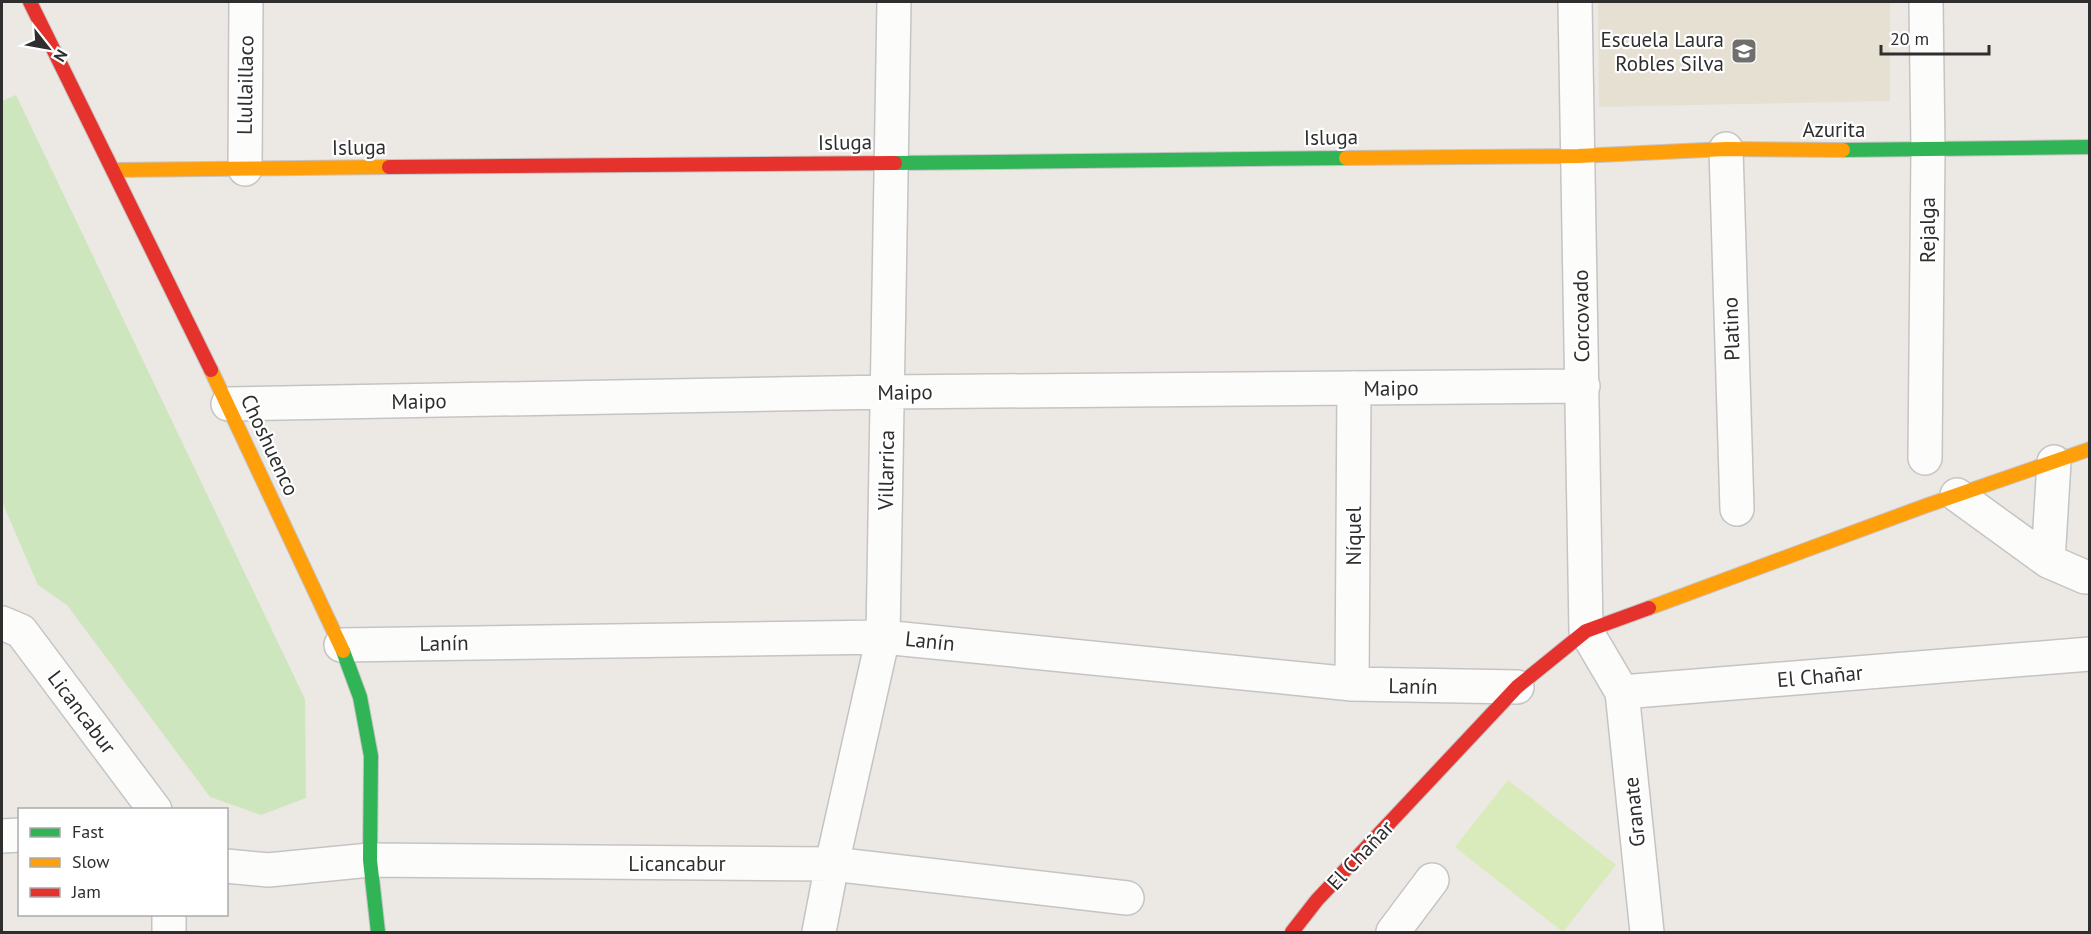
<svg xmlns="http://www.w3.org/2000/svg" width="2091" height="934" font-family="'PT Sans',sans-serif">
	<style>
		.education { fill: #e6e0d3 }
		.green { fill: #cee6be }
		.pitch { fill: #d9eabb }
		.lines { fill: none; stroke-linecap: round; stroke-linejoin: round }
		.street-casing { stroke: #c5c4c5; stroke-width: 36 }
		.fast-casing { stroke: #c5c4c5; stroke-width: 16 }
		.slow-casing { stroke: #c5c4c5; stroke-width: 16 }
		.jam-casing { stroke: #c5c4c5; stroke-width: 16 }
		.street { stroke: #fcfcfb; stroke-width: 33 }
		.fast { stroke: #30b455; stroke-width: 14 }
		.slow { stroke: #ff9f0a; stroke-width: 14 }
		.jam { stroke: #e5322d; stroke-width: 14 }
		.labels { text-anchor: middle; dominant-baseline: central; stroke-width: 4.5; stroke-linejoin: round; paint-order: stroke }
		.poi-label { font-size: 21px; fill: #2e2e2e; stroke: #fff; text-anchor: end }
		.street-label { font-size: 21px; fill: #2e2e2e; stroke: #fff }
	</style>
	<rect width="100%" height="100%" fill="#ece8e4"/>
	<!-- education -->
	<path class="education" d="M1598 2H1890V101L1599 107Z"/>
	<!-- green -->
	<path class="green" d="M16 95 305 699 306 798 261 815 210 797 67 605 38 585 2 502V101Z"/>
	<!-- pitch -->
	<path class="pitch" d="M1508 780 1616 865 1563 932 1455 847Z"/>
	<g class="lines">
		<!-- street casing -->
		<g class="street-casing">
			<path id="street" d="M1575 2 1586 631 1622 692 2090 654
				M1726 149 1737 509
				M245 169 246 2
				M228 404 887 392 1583 386
				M1925 458 1928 150 1926 2
				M1957 495 2048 561 2085 577H2090
				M2048 561 2054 462
				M2 623 21 631 155 810
				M341 645 883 637 1352 684 1517 687
				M1352 684 1354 388
				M1622 692 1647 932
				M2 836 20 835
				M226 866 268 870 370 860 832 864 1127 898
				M169 932V914
				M819 932 832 864 883 637 894 2
				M1393 932 1432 880"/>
		</g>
		<!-- fast casing -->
		<g class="fast-casing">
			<path id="fast" d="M1843 150 2090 147
				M895 163 1346 158
				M343 651 360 697 371 756 370 860 378 932"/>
		</g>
		<!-- slow casing -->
		<g class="slow-casing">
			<path id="slow" d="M1346 158 1578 156 1726 149 1843 150
				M113 170 389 167
				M211 370 343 651
				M1649 608 1925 506 2090 449"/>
		</g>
		<!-- jam casing -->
		<g class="jam-casing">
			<path id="jam" d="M30 2 211 370
				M389 167 895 163
				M1292 932 1317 900 1517 687 1586 631 1649 608"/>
		</g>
		<!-- street -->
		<use href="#street" class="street"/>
		<!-- fast -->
		<use href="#fast" class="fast"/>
		<!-- slow -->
		<use href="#slow" class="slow"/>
		<!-- jam -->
		<use href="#jam" class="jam"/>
	</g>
	<!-- icons -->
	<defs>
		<g id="school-square" transform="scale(1.35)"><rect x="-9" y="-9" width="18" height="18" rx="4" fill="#706f6e" stroke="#fff"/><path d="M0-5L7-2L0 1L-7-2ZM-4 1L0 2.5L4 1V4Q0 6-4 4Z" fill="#fff"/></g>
	</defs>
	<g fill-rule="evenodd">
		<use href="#school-square" x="1744" y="51"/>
	</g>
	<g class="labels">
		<!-- poi labels -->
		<g class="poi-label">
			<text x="1724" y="39">Escuela Laura<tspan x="1724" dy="24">Robles Silva</tspan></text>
		</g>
		<!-- street labels -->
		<g class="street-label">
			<text transform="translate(245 85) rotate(-89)">Llullaillaco</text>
			<text x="1834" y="129">Azurita</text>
			<text transform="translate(1331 137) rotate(-1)">Isluga</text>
			<text transform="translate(845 142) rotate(-1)">Isluga</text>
			<text transform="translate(359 147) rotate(-1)">Isluga</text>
			<text transform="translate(1927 230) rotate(-90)">Rejalga</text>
			<text transform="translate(1581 316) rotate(-91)">Corcovado</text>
			<text transform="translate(1731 329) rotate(-92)">Platino</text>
			<text transform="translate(1391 388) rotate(-1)">Maipo</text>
			<text transform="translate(905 392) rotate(-1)">Maipo</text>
			<text transform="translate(419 401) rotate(-1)">Maipo</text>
			<text transform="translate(270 445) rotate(65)">Choshuenco</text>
			<text transform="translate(886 470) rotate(-89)">Villarrica</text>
			<text transform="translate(1353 536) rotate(-90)">Níquel</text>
			<text transform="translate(930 641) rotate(6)">Lanín</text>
			<text transform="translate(444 643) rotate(-1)">Lanín</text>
			<text transform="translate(1820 676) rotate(-5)">El Chañar</text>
			<text transform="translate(1413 686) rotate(1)">Lanín</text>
			<text transform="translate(82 712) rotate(53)">Licancabur</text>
			<text transform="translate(1634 812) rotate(-96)">Granate</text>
			<text transform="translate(1360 855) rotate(-47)">El Chañar</text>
			<text x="677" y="863">Licancabur</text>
		</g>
	</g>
	<!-- border -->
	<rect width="2091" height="934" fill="none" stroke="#2e2e2e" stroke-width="6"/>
	<!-- legend -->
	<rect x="18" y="808" width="210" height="108" fill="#ffffff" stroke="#ababab" stroke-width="1.5"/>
	<rect x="30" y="828" width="30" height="9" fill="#30b455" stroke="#ababab" stroke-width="1.5"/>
	<text x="72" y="838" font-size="18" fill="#2e2e2e">Fast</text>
	<rect x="30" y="858" width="30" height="9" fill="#ff9f0a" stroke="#ababab" stroke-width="1.5"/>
	<text x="72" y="868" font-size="18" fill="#2e2e2e">Slow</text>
	<rect x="30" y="888" width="30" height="9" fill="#e5322d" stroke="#ababab" stroke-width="1.5"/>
	<text x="72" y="898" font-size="18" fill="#2e2e2e">Jam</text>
	<!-- north arrow -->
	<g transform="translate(48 48) rotate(121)" stroke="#ffffff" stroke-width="4.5" paint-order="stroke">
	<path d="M0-4.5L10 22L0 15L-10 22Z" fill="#2e2e2e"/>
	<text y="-9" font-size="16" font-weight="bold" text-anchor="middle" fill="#2e2e2e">N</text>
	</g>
	<!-- scale -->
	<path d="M1881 45v9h108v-9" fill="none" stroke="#2e2e2e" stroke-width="3"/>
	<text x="1890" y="45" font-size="18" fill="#2e2e2e" stroke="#ffffff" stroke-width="4.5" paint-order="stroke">20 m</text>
</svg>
